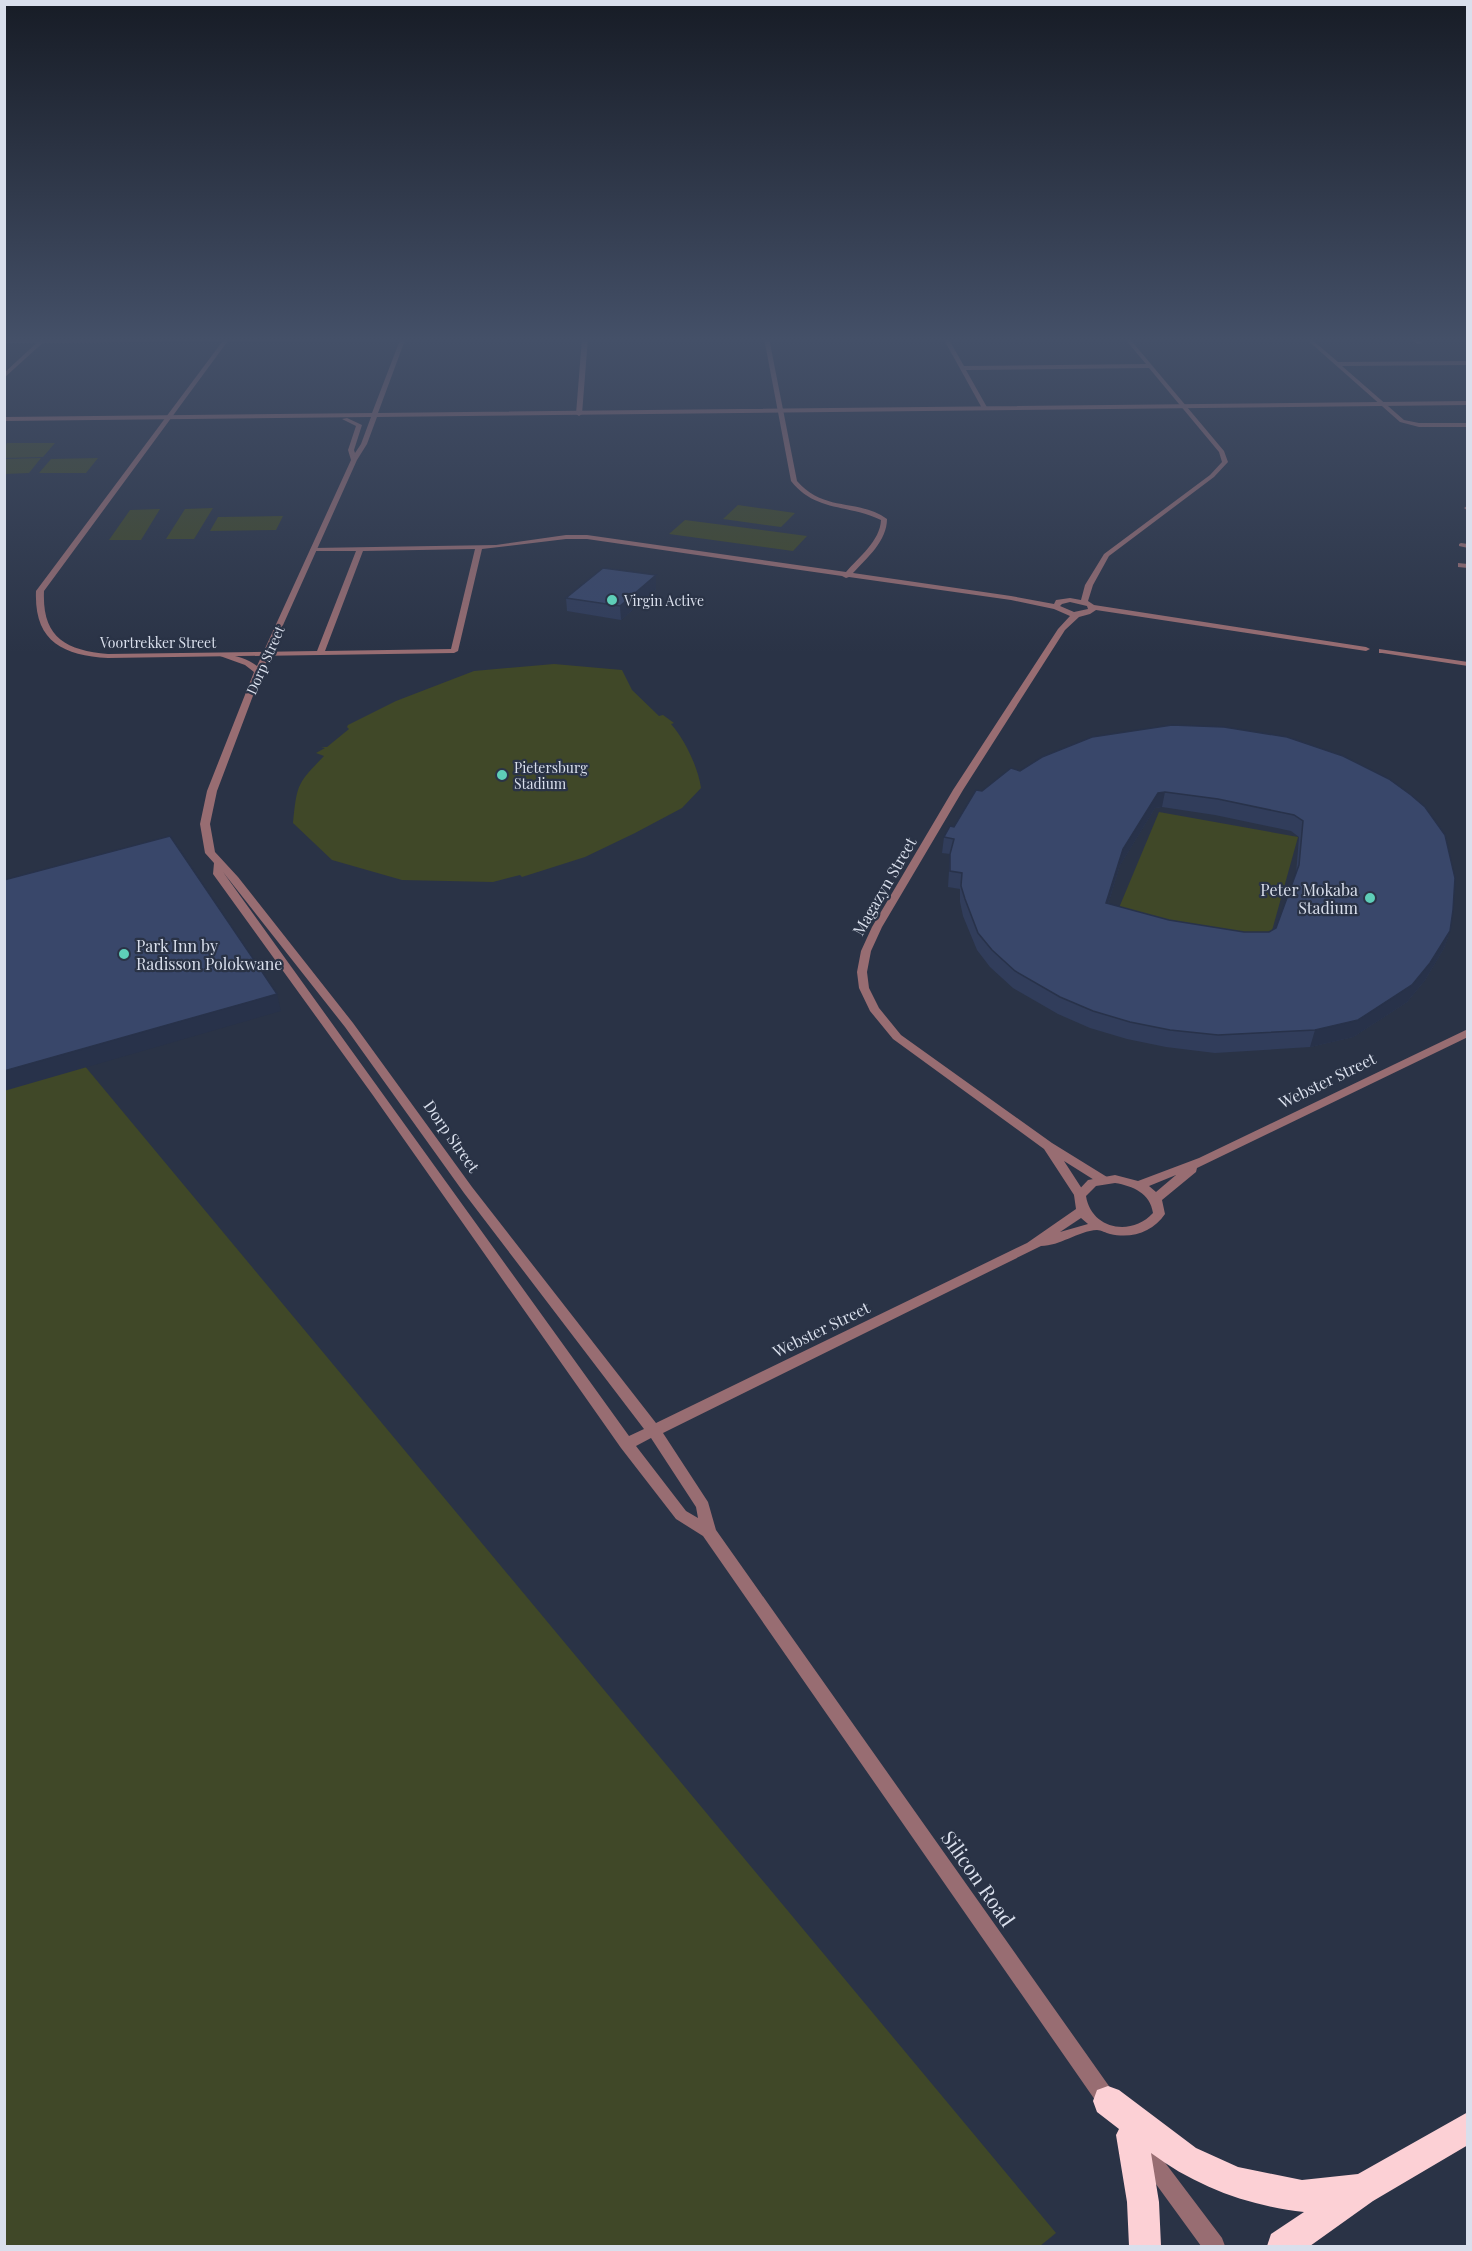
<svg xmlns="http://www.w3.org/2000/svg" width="1472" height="2251" font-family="'Playfair Display',serif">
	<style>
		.green { fill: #404828 }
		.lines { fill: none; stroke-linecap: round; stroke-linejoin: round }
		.minor { fill: #986d72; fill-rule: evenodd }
		.tertiary { fill: #986d72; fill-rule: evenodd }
		.motorway { fill: #fcd0d5; fill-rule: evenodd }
		.wall { fill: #313d5b; fill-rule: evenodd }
		.shaded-wall { fill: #28324a }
		.building { fill: #39476a; stroke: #28324a; stroke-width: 1.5; fill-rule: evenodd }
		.poi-dot { fill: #5eceb8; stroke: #2a3346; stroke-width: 2 }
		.labels { text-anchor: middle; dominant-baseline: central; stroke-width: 4.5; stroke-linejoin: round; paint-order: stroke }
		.far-poi-label { font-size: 14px; fill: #d9dfec; stroke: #2a3346; text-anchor: start }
		.far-street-label { font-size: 14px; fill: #d9dfec; stroke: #2a3346 }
		.street-label { font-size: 16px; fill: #d9dfec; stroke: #2a3346 }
		.poi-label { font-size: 16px; fill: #d9dfec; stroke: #2a3346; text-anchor: end }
		.near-street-label { font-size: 20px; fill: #d9dfec; stroke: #2a3346 }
	</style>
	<rect width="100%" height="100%" fill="#2a3346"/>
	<!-- green -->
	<path class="green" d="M7 443H55L43 457 5 458V447Z
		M41 458 29 473 5 474V459Z
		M98 458 86 473H39L51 459Z
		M738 505 795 513 781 527 723 519Z
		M213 508 194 539H166L185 509Z
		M160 509 141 540H109L130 510Z
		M283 516 276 530 210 531 218 517Z
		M685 520 807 536 793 551 669 534Z
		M554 664 622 670 632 690 659 716 663 715 674 723 671 724C685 740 698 767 701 788L682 808 635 833 585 857 522 877 520 875 493 882 402 880 332 860 293 823C297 784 297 784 324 756L316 753 325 748 321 747H327L349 729 347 727 348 725 396 701 474 671Z
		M1159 812 1298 837 1268 945 1116 915Z
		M4 969 1056 2233 1040 2246H5Z"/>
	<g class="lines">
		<!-- minor -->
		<path class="minor" d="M42 338H48L4 378V373Z
			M225 338H230L44 591C42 637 65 650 108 654L317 651 356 551H311L310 550 313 548 496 545 566 535H587L846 572C859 557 880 541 881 520 848 504 815 512 791 481L764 338H769L797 481C825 513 858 498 887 519 887 541 867 558 853 573L1011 596 1054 604 1056 600 1070 598 1081 600 1085 585 1104 554 1210 475 1222 462 1219 452 1149 368 966 370 988 409 983 410 943 338H948L964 366 1146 364 1124 338H1129L1224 451 1228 462 1214 477 1109 556 1093 585 1088 601 1094 605 1366 647 1370 649 1366 651 1096 610 1090 614 1079 617 1065 630 963 790 882 927 871 951 867 972 869 988 879 1008 901 1035 1052 1143 1107 1177 1109 1180 1107 1183H1099L1064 1161 1086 1195 1080 1199 1076 1198 1044 1149 893 1039 870 1011 859 988 857 972 861 951 872 927 953 790 1058 629 1070 616 1054 609 1011 600 849 577 846 578 842 576 587 539H566L482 549 458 651 454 653 108 658C62 655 34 641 36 591ZM475 549 451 649 325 651 363 551ZM1070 602 1087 606 1088 609 1074 612 1060 606 1062 604Z
			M582 338H588L582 414 579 416 576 414Z
			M1305 338H1310L1338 362 1468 361V365L1342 366 1404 420 1419 423H1468V427H1419L1400 422Z
			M1410 338H1415L1422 343 1417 344Z
			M1467 506H1468V511L1464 508Z
			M1461 543 1468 544V548L1459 546V544Z
			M1458 563 1468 564V568L1458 567Z
			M1379 649 1468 662V666L1382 653H1379Z"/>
		<!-- tertiary -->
		<path class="tertiary" d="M416 338 405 340 378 413 1468 401V405L377 417 367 444 357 460 262 672 217 791 210 824 215 852 238 877 353 1023 472 1187 656 1423 1027 1243 1076 1209 1074 1195 1088 1180 1115 1175 1138 1181 1199 1158 1468 1029V1037L1197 1168 1196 1172 1162 1200 1165 1214C1153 1232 1132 1239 1110 1234 1106 1233 1101 1230 1097 1230 1078 1231 1060 1246 1041 1246L663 1433 708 1502 716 1530 1116 2096 1119 2103 1116 2110 1109 2113 1102 2110 703 1536 676 1519 621 1448 372 1094 213 874 214 863 205 853 200 824 207 791 254 672 245 665 220 656C229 652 248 659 257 666L351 460 348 450 356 426 342 419 347 418 362 425 354 450 355 453 361 444 371 417 4 421V417L372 413 400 340 4 343V339ZM223 872 345 1027 464 1193 644 1429 629 1436ZM1176 1175 1156 1192 1149 1186ZM1115 1183C1133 1186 1150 1193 1153 1213 1131 1237 1091 1229 1086 1196L1096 1186ZM1081 1218 1088 1224 1060 1232ZM651 1438 696 1507 698 1518 686 1511 636 1446Z
			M1144 2141 1151 2144 1222 2238 1225 2246H1201L1137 2158 1134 2151 1137 2144Z"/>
		<!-- motorway -->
		<path class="motorway" d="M1108 2086 1119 2090 1196 2148 1238 2167 1302 2180 1358 2174 1468 2112V2145L1373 2201 1310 2246H1267L1271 2234 1304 2212C1248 2206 1195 2186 1151 2153L1159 2202 1161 2246H1129L1127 2202 1116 2135 1119 2129 1097 2112 1093 2101 1097 2090Z"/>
	</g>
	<!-- wall -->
	<path class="wall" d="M656 575V589L621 620 567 611 566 598Z
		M1224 727 1450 931 1444 948 1425 980 1407 1002 1353 1037 1310 1047 1215 1053 1166 1047 1127 1039 1090 1028 1058 1014 1013 988 990 967 977 950 963 916 960 902V889L948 887 950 854 942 853 944 837 954 827 982 791 1020 771ZM1162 807 1215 815 1291 831 1299 837 1296 874 1276 928 1269 932H1244L1169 920 1108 904 1120 865 1155 808Z"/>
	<!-- shaded-wall -->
	<path class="shaded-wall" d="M656 575V589L621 620 620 606Z
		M1165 792 1162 807 1155 808 1120 865 1103 920 1106 903 1123 849 1158 793Z
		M1450 931 1444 948 1425 980 1407 1002 1353 1037 1310 1047 1315 1030Z
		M277 994 281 1011 4 1091V1071Z"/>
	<!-- building -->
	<path class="building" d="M603 568 656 575 620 606 566 598Z
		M1172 725 1224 727 1287 737 1343 756 1389 779 1411 795 1425 807 1445 835 1455 878 1453 910 1450 931 1430 963 1412 985 1358 1020 1315 1030 1218 1035 1170 1030 1130 1022 1093 1011 1060 997 1015 971 992 950 978 933 965 899 961 886 962 873 950 871V854L954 839 944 837 950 826 954 827 976 790 982 791 1011 768 1020 771 1042 757 1092 737ZM1165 792 1218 799 1294 815 1303 821 1299 865 1276 928 1269 932H1244L1169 920 1106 903 1123 849 1158 793Z
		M170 836 277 994 4 1071V880Z"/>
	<!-- sky -->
	<linearGradient id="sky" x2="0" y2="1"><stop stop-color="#171c26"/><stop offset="0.52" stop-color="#445068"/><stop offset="1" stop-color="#445068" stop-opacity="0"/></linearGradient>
	<rect width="1472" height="653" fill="url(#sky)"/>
	<!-- markers -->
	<g class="poi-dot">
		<circle cx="612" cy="600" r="6"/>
		<circle cx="502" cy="775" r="6"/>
		<circle cx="1370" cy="898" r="6"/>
		<circle cx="124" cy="954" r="6"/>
	</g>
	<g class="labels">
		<!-- far-poi labels -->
		<g class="far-poi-label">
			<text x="624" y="600">Virgin Active</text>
			<text x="514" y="767">Pietersburg<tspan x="514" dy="16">Stadium</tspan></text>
		</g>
		<!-- far-street labels -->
		<g class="far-street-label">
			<text x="158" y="642">Voortrekker Street</text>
			<text transform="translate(265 660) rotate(-66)">Dorp Street</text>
		</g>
		<!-- street labels -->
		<g class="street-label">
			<text transform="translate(884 886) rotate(-60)">Magazyn Street</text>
			<text transform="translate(1327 1080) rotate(-26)">Webster Street</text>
			<text transform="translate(452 1136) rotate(55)">Dorp Street</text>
			<text transform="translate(821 1329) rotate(-26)">Webster Street</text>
		</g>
		<!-- poi labels -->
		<g class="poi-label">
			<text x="1358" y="889">Peter Mokaba<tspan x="1358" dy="18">Stadium</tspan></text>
			<text x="136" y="945" text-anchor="start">Park Inn by<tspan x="136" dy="18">Radisson Polokwane</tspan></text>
		</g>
		<!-- near-street labels -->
		<g class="near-street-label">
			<text transform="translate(979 1878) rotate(55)">Silicon Road</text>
		</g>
	</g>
	<!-- border -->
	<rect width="1472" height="2251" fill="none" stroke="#d9dfec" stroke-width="12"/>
</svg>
